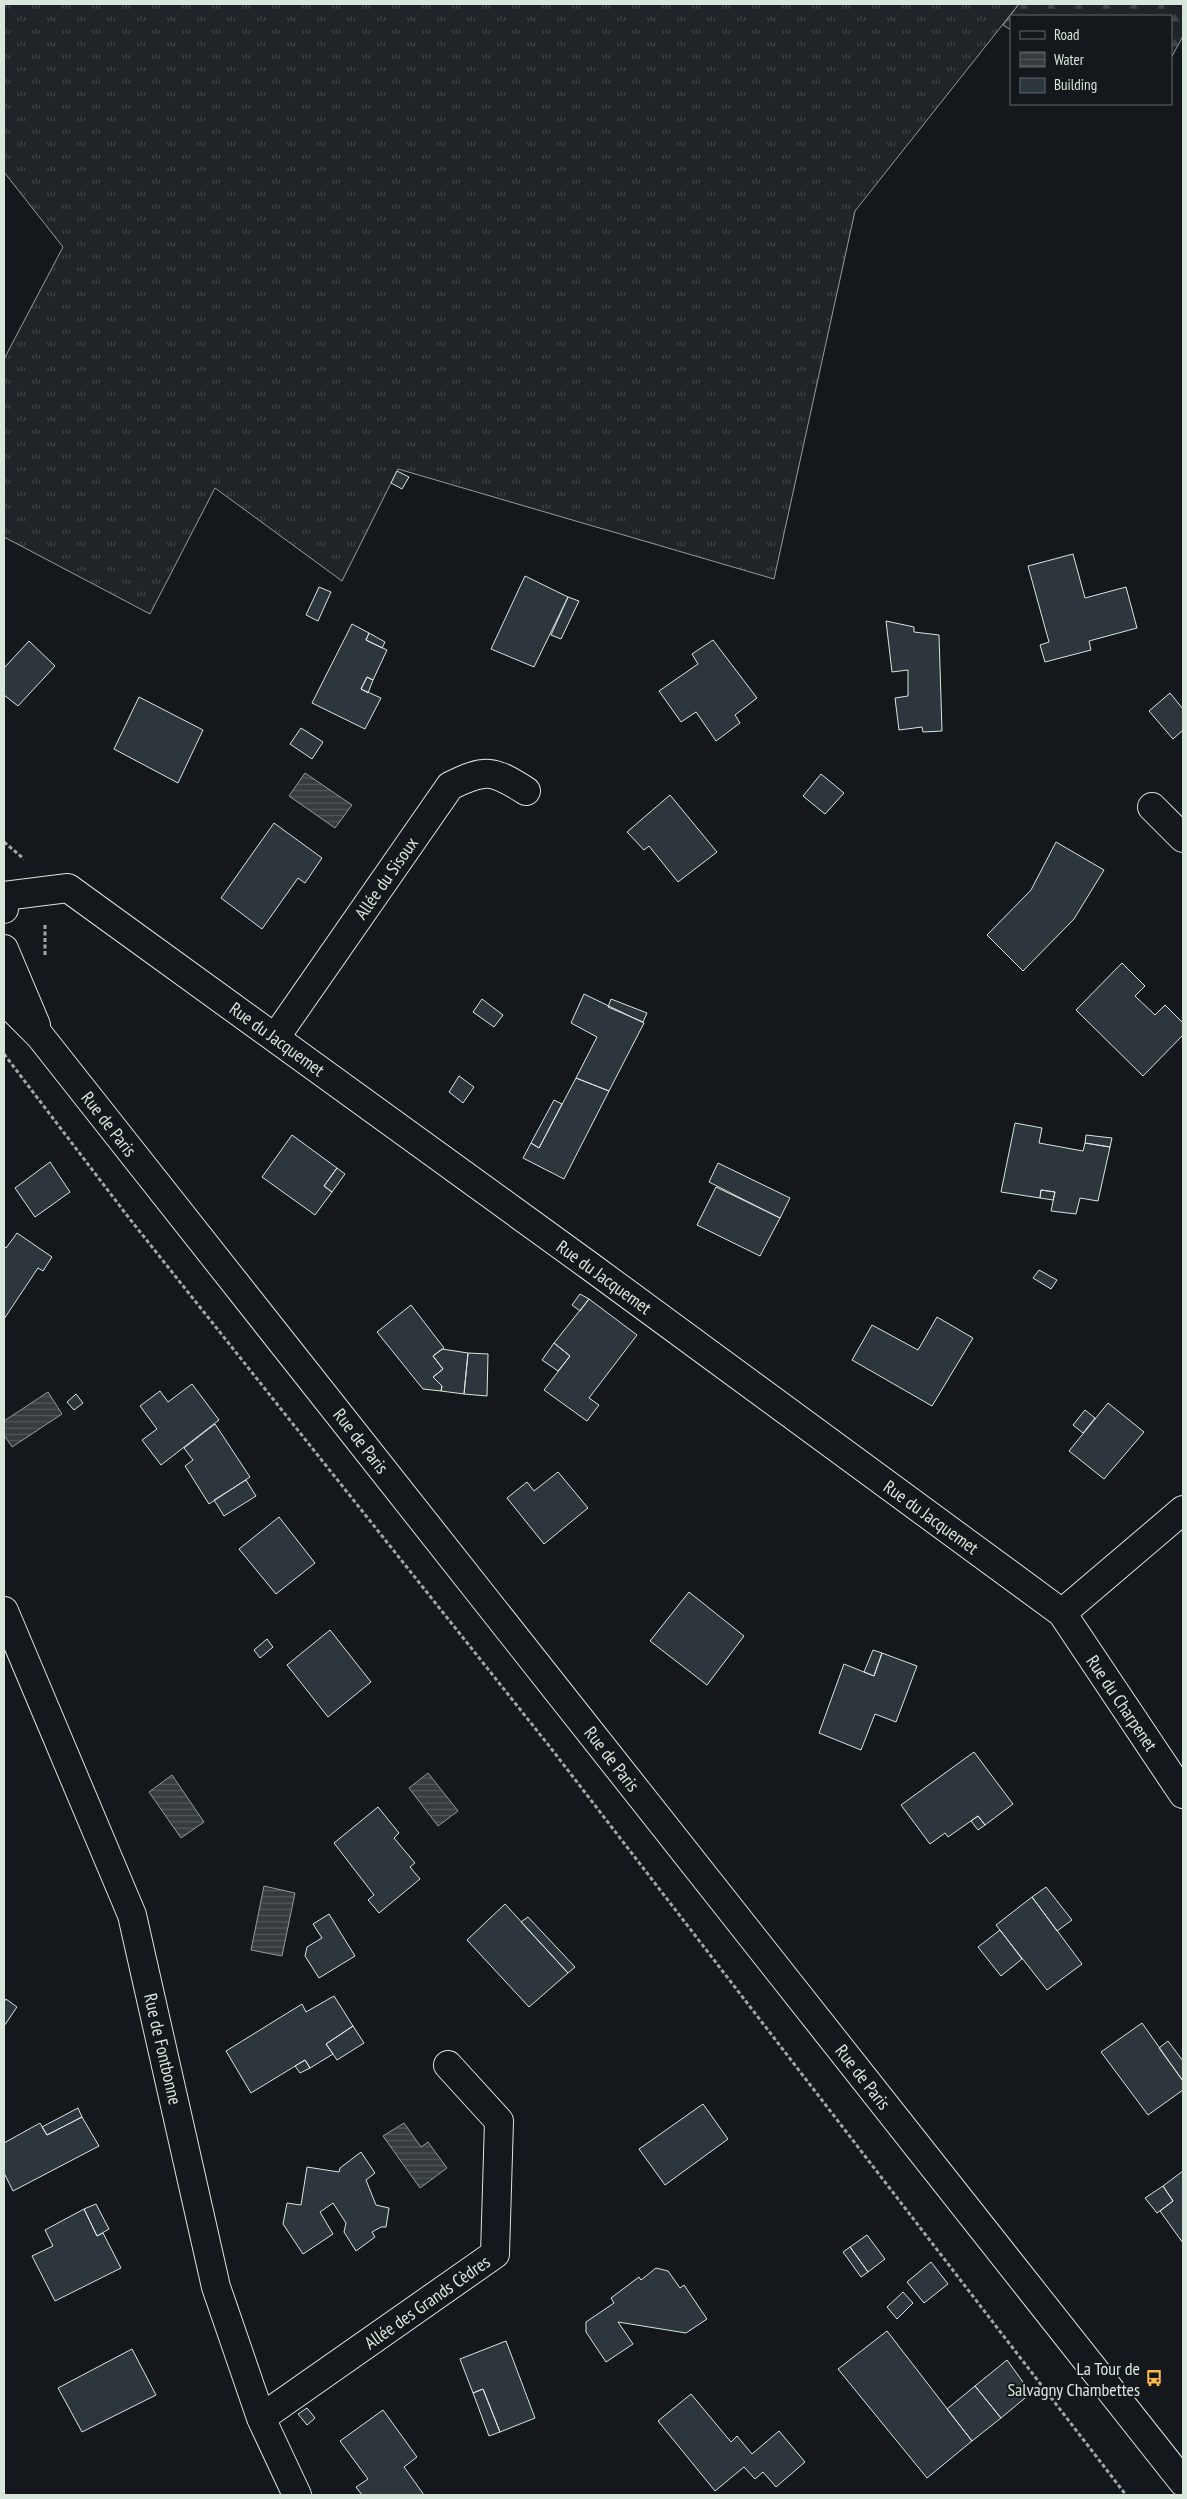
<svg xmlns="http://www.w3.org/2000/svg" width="1187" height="2499" font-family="'PT Sans Narrow',sans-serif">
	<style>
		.grass { fill: url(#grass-tufts); stroke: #939e99 }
		.forest { fill: url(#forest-firs); stroke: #939e99 }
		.water { fill: url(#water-rules); stroke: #939e99 }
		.building { fill: #2c363c; stroke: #d8e6dc }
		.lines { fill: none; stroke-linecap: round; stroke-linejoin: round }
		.street-casing { stroke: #d8e6dc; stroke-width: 30 }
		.secondary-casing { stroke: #d8e6dc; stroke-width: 30 }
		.path { stroke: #9da8a2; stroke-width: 3; stroke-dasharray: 4 2.5; stroke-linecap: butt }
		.street { stroke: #14181c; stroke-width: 28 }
		.secondary { stroke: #14181c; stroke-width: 28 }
		.labels { text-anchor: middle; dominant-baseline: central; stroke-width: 4; stroke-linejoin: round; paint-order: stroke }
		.street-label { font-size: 18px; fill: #d8e6dc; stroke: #14181c }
		.poi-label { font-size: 18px; fill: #d8e6dc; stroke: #14181c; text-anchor: end }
	</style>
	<defs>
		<pattern id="grass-tufts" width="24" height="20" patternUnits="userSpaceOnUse" patternTransform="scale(1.25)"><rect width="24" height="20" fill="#202428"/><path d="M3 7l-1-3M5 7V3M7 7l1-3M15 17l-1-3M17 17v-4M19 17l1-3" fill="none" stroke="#404447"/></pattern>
		<pattern id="forest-firs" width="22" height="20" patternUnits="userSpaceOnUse" patternTransform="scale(1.25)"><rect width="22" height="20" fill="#202428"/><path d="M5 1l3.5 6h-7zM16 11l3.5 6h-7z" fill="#404447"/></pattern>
		<pattern id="water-rules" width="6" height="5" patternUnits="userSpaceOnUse" patternTransform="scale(1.25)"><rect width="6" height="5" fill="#363b3e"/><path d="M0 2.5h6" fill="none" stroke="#525759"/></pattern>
	</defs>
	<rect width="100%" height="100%" fill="#14181c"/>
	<!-- grass -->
	<path class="grass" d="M4 4H1019L855 211 774 579 398 469 342 581 215 488 150 614 4 537V359L63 247 4 172Z"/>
	<!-- forest -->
	<path class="forest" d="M1019 4H1183V36L1171 58V16H1011V30L1003 25Z"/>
	<!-- water -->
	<path class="water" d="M305 773 352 805 335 828 289 796Z
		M48 1392 62 1414 12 1447 4 1435V1421Z
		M428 1773 458 1811 438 1826 409 1788Z
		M172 1775 204 1822 181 1838 149 1792Z
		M264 1886 295 1893 282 1956 251 1950Z
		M404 2123 421 2147 428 2142 447 2168 420 2188 383 2136Z"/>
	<!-- building -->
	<path class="building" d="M397 471 409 477 402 489 391 483Z
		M1073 554 1085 598 1126 587 1137 628 1089 641 1091 650 1045 662 1040 645 1049 642 1028 566Z
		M525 576 568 597 534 667 491 649Z
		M319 587 331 592 318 621 306 615Z
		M568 597 579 601 561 639 551 635Z
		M886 621 914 627V632L939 635 942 731 923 732 922 727 899 730 895 698 908 696V670L892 672Z
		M352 624 369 633 366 640 387 650 373 680 367 677 361 689 381 698 365 729 312 703Z
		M369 633 385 642 382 648 366 640Z
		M713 640 757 698 735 715 740 723 716 741 696 712 681 722 659 691 698 664 692 654Z
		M29 641 55 666 18 706 4 695V668Z
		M367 677 373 680 368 693 361 689Z
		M1170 693 1183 709V730L1173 739 1149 711Z
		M139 697 203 730 178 783 114 749Z
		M301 728 323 742 312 759 290 744Z
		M821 774 844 793 825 814 803 796Z
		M670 795 717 852 678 882 649 846 644 850 627 832Z
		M274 823 322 858 305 883 298 878 262 929 221 898Z
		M1056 842 1104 870 1074 919 1023 971 987 935 1031 890Z
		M1122 963 1145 986 1135 996 1155 1015 1165 1005 1183 1023V1035L1143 1076 1076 1010Z
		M584 994 644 1023 609 1091 576 1078 597 1037 571 1023Z
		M482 999 503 1015 494 1027 473 1012Z
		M611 999 647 1013 643 1022 608 1007Z
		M459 1076 474 1087 463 1103 449 1092Z
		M576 1078 609 1091 564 1179 523 1158 531 1143 539 1148Z
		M554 1100 562 1104 539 1148 531 1143Z
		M1015 1123 1042 1128 1039 1143 1083 1151 1085 1143 1110 1147 1098 1201 1080 1198 1076 1214 1051 1211 1055 1192 1041 1190 1040 1198 1001 1192Z
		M292 1135 337 1168 324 1186 332 1192 315 1215 262 1177Z
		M1086 1135 1112 1138 1110 1147 1085 1143Z
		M50 1162 70 1192 35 1217 15 1188Z
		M718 1163 790 1198 780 1218 709 1182Z
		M337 1168 345 1174 332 1192 324 1186Z
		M716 1187 780 1218 760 1256 697 1225Z
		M1041 1190 1055 1192 1053 1200 1040 1198Z
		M17 1233 52 1257 43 1271 38 1268 4 1319V1246L6 1248Z
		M1039 1270 1057 1280 1051 1289 1033 1278Z
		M580 1294 589 1299 580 1311 572 1305Z
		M589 1299 637 1335 589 1398 599 1405 587 1421 544 1390 570 1356 554 1343Z
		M411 1305 444 1348 433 1356 443 1369 433 1377 442 1386 441 1391 423 1389 377 1332Z
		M937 1317 973 1338 932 1406 852 1360 872 1325 918 1350Z
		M554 1343 570 1356 558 1371 542 1360Z
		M442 1349 468 1353 464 1394 441 1391 442 1386 433 1377 443 1369 433 1356Z
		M468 1353 488 1354 487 1396 464 1394Z
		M192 1384 219 1420 161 1465 142 1440 157 1429 140 1406 160 1391 168 1402Z
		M76 1394 83 1403 74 1410 67 1402Z
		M1108 1403 1144 1432 1104 1479 1069 1451Z
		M1085 1410 1095 1418 1083 1433 1073 1425Z
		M215 1424 250 1477 209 1504 185 1466 193 1460 184 1448Z
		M558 1472 588 1508 544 1544 507 1498 527 1482 534 1491Z
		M246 1480 256 1496 224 1516 214 1500Z
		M279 1517 315 1563 276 1594 239 1549Z
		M689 1592 744 1636 707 1685 650 1641Z
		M330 1630 371 1682 328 1717 287 1665Z
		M267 1639 273 1647 260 1658 254 1650Z
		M873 1650 882 1653 874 1676 864 1672Z
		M882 1653 917 1666 896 1722 875 1714 861 1750 819 1733 844 1664 874 1676Z
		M974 1752 1013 1804 985 1825 978 1816 948 1837 945 1833 930 1844 901 1805Z
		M378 1807 399 1833 394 1838 415 1863 410 1867 420 1879 379 1913 368 1900 374 1895 334 1843Z
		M978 1816 985 1825 978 1830 971 1821Z
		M1046 1887 1072 1920 1057 1931 1032 1897Z
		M1032 1897 1082 1964 1047 1990 996 1925Z
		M505 1904 568 1973 529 2007 467 1940Z
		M329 1914 355 1956 319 1978 305 1956 307 1947 322 1938 313 1924Z
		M528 1917 575 1967 568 1973 521 1922Z
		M1000 1930 1022 1959 1001 1976 978 1947Z
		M334 1996 353 2026 326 2044 333 2054 310 2068 305 2060 251 2093 226 2051 302 2004 306 2012Z
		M6 1999 17 2007 4 2026V2002Z
		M1142 2023 1183 2081V2090L1148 2115 1101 2052Z
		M353 2026 364 2043 337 2060 326 2044Z
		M1168 2041 1183 2061V2081L1159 2048Z
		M305 2060 310 2068 300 2073 295 2066Z
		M703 2104 728 2139 665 2185 639 2149Z
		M78 2108 82 2117 47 2135 42 2127Z
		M82 2117 99 2146 13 2191 4 2173V2143L40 2123 47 2135Z
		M361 2152 375 2173 366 2180 376 2205 389 2208 386 2227H381L372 2232 375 2237 356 2251 344 2232 346 2223 333 2203 320 2212 333 2234 303 2254 283 2224 287 2203 301 2205 307 2167 339 2172 340 2168Z
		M1183 2171V2243L1160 2211 1173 2201 1163 2186Z
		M1163 2186 1173 2201 1157 2213 1145 2198Z
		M96 2204 109 2229 97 2236 84 2209Z
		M84 2209 97 2236 103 2233 121 2268 55 2301 32 2256 53 2246 45 2230Z
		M867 2235 885 2259 868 2272 850 2247Z
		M850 2247 868 2272 861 2277 843 2252Z
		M931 2262 948 2284 924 2303 907 2282Z
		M656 2268 668 2271 680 2288 684 2285 707 2319 686 2333 618 2322 633 2344 606 2362 586 2332V2322L614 2303 611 2298 639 2277 641 2280Z
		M903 2292 913 2303 897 2319 887 2307Z
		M887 2331 972 2441 927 2478 838 2369Z
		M506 2341 535 2418 500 2432 483 2389 473 2393 460 2359Z
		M132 2349 156 2395 82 2432 58 2388Z
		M1007 2360 1031 2393 1001 2418 975 2386Z
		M975 2386 1001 2418 972 2441 947 2409Z
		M483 2389 500 2432 489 2436 473 2393Z
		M691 2394 731 2442 737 2436 752 2454 779 2431 805 2462 776 2487 763 2472 755 2479 744 2467 715 2491 658 2421Z
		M307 2408 315 2418 307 2425 298 2414Z
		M383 2410 417 2457 404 2467 424 2495H362L356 2487 368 2479 340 2441Z"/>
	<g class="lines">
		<!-- street casing -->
		<g class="street-casing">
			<path id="street" d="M1152 807 1183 838
				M4 896 68 888 591 1267 1062 1613 1183 1794
				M275 1038 450 786C486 768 493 770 526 791
				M4 1611 132 1915 216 2287 261 2418 297 2495
				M1062 1613 1183 1510
				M261 2418 495 2254 499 2121 448 2065"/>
		</g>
		<!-- secondary casing -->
		<g class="secondary-casing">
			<path id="secondary" d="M4 902V909
				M4 949 36 1025
				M4 1000 40 1036 1183 2482"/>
		</g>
		<!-- path -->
		<path class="path" d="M4 842 24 859
			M45 955V924
			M4 1054 129 1218 550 1747 1126 2495"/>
		<!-- street -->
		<use href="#street" class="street"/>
		<!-- secondary -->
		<use href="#secondary" class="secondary"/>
	</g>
	<!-- icons -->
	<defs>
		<g id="bus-bare" transform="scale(1.35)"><path d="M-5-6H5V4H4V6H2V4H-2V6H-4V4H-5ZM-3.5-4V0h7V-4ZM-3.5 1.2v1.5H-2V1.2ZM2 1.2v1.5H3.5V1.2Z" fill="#ffb74d" stroke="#14181c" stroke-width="2.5" paint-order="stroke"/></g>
	</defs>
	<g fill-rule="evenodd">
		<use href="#bus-bare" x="1154" y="2378"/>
	</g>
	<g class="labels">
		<!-- street labels -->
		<g class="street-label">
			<text transform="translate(386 878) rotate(-55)">Allée du Sisoux</text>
			<text transform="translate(277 1039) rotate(36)">Rue du Jacquemet</text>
			<text transform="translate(109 1124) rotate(52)">Rue de Paris</text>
			<text transform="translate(604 1277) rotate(36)">Rue du Jacquemet</text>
			<text transform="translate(361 1441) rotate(52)">Rue de Paris</text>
			<text transform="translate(931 1517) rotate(36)">Rue du Jacquemet</text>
			<text transform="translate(1122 1703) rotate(56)">Rue du Charpenet</text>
			<text transform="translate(612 1759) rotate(52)">Rue de Paris</text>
			<text transform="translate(163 2049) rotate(77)">Rue de Fontbonne</text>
			<text transform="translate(863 2077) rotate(52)">Rue de Paris</text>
			<text transform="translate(427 2302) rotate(-35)">Allée des Grands Cèdres</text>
		</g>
		<!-- poi labels -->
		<g class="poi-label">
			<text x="1140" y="2368">La Tour de<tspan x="1140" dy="21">Salvagny Chambettes</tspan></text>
		</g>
	</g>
	<!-- border -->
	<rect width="1187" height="2499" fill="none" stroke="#d8e6dc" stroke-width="10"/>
	<!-- legend -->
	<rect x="1010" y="15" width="162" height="90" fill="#14181c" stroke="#626a69"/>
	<rect x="1020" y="31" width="25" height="8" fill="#14181c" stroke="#626a69"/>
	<text x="1054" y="40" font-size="15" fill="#d8e6dc">Road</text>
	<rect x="1020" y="52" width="25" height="15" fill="url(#water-rules)" stroke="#626a69"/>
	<text x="1054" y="65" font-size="15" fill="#d8e6dc">Water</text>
	<rect x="1020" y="78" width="25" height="15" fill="#2c363c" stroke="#626a69"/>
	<text x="1054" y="90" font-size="15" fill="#d8e6dc">Building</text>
</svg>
